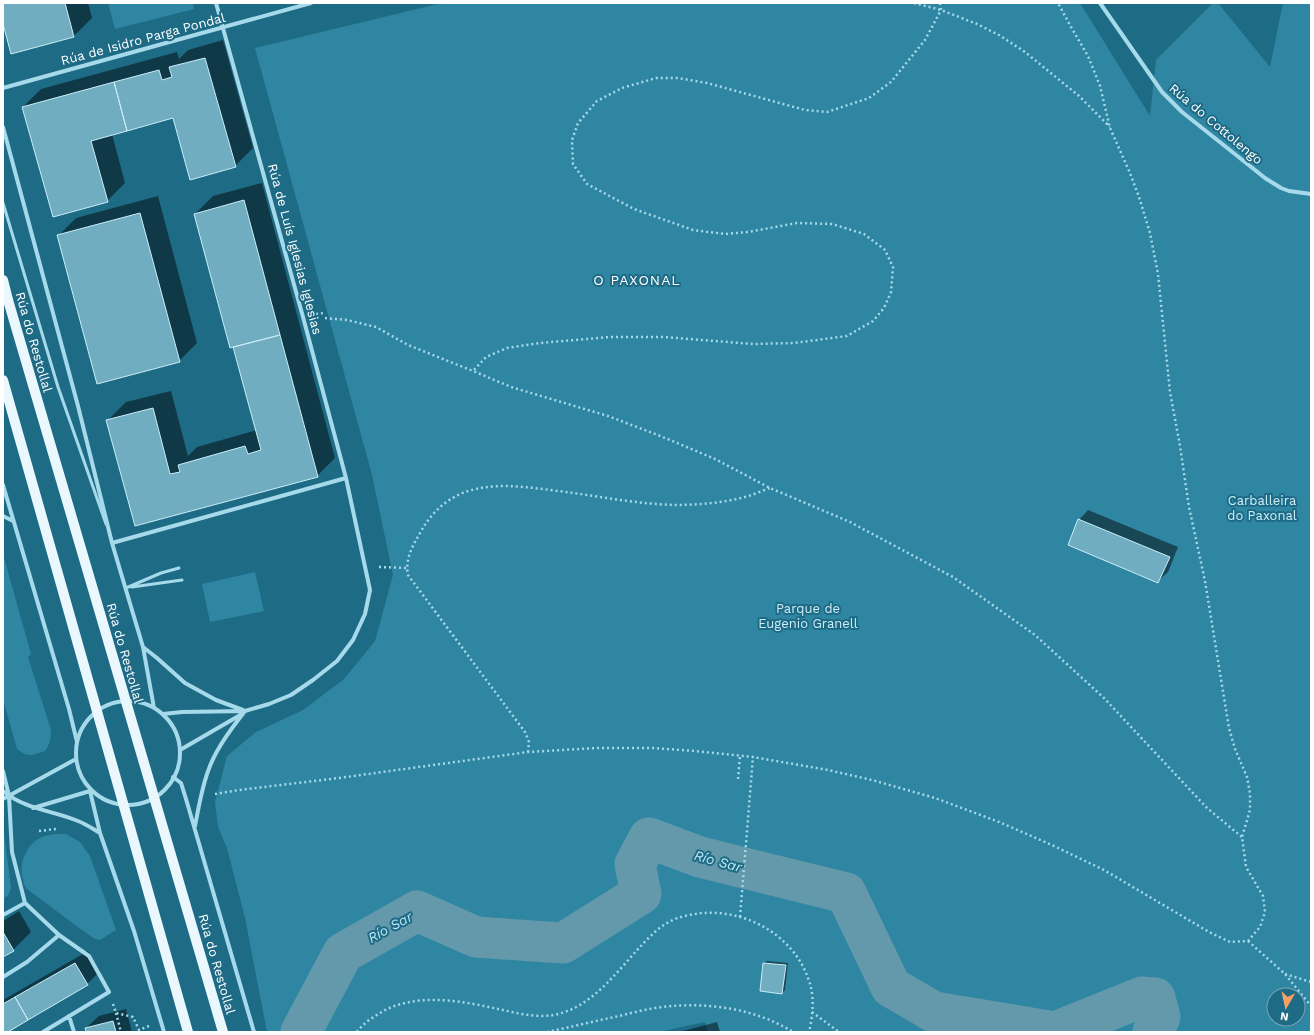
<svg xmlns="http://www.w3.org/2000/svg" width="1314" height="1035" font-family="'Work Sans',sans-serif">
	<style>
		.green { fill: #2e86a2; fill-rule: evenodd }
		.shadow { fill: #0007 }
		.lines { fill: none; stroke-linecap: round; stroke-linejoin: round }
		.river { stroke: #6399ab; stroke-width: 41 }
		.building { fill: #70adc0; stroke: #cbedf8 }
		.path { stroke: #a6daea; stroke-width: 2.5; stroke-dasharray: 2 3; stroke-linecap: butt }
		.lane { stroke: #a6daea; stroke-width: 3 }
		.street { stroke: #a6daea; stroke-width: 4 }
		.primary { stroke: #eaf8fe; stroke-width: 10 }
		.primary-bridge { stroke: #eaf8fe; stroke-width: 10 }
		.labels { text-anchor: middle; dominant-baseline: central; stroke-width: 4; stroke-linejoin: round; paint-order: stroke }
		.street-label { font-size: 13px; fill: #fff; stroke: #1e6b86 }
		.park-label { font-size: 13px; fill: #cbedf8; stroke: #1e6b86 }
		.neighbourhood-label { font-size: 14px; letter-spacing: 1px; fill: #fff; stroke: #1e6b86 }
		.water-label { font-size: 14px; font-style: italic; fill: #bde7f4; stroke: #1e6b86 }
	</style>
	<rect width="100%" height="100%" fill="#1e6b86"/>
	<!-- green -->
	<path class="green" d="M108 3H193L194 9 115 29Z
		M442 3H1080L1150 116 1156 60 1213 3H1218L1270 67 1283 3H1311V1032H708L705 1022 659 1032H267L245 918 227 848 218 827 215 802 227 756 256 732 303 710 344 679 375 641 393 575 372 475 255 48ZM1274 995H1298V1019H1274Z
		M3 554 31 654 28 657 51 730C51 738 50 744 45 751 33 755 28 758 17 749L3 699Z
		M255 572 264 611 210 622 202 584Z
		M3 825 11 888 8 896 3 898Z
		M55 834H66L80 842 90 856 116 930 100 940 95 939 82 930 27 889C25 886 23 883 23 880 18 864 27 843 42 837 46 835 51 835 55 834Z"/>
	<!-- shadow -->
	<path class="shadow" d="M3 3H88L92 18 74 36 12 53 3 21Z
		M223 40 253 148 235 166 173 117 112 134 125 183 107 201 23 107 41 89 177 52 179 59 188 50Z
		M262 183 335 458 317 476 136 525 108 420 126 402 171 391 188 456 197 447 257 430 195 214 213 196Z
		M158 196 197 343 179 361 58 236 76 218Z
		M1088 510 1178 547 1168 572 1158 581 1079 520Z
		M19 911 31 932 13 950 3 956V921Z
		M88 951 100 971 87 984 3 1032V1000Z
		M767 961 788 963 785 990 782 993 764 963Z
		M126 1009 132 1032H87L86 1028 99 1016Z
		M717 1022 720 1032H679Z"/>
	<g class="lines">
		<!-- river -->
		<path class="river" d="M301 1032 343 953 417 911 476 937 563 943 641 894 635 864 649 838 700 857 846 893 891 987 934 1012 1055 1032 1142 997 1155 998 1160 1017 1153 1032"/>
	</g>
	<!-- building -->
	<path class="building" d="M3 3H65L74 37 11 54 3 24Z
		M205 58 236 167 190 180 173 118 127 131 114 82 159 70 162 80 172 77 169 67Z
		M114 82 127 131 91 141 108 202 53 217 22 107Z
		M244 200 280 335 230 348 194 214Z
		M140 213 180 362 97 384 57 235Z
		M280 335 318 477 135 526 106 420 153 408 170 474 180 472 178 465 245 446 248 454 261 450 233 347Z
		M1078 519 1170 557 1158 583 1068 545Z
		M3 932 14 951 3 957Z
		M75 963 88 985 28 1020 15 997Z
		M763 963 786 965 782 994 760 991Z
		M15 997 28 1020 8 1032H3V1004Z
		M113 1021 116 1032H86L85 1028Z"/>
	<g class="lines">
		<!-- path -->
		<path class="path" d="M914 3 941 10 977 24 999 35 1025 52 1079 96 1110 127
			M940 3 941 10 925 40 891 82 869 98 827 112 805 110 707 83 678 78H656L622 88 597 101 578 123 572 140 573 164 587 184 634 209 693 230 725 234 748 232 797 223 832 224 864 234 885 250 893 267 891 292 884 308 873 321 847 336 794 343 753 344 664 337H610L540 343 507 348 486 357 473 371 511 387 608 416 663 437 715 459 770 488 850 522 953 577 1035 635 1104 698 1207 808 1242 837
			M316 314 324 313
			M325 318 347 320 376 327 408 345 473 371
			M379 567 407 568
			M528 752 529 742 525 732 408 575C405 559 412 547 420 533 453 473 510 485 566 492 602 497 639 504 675 505 697 505 720 503 741 498 751 496 761 491 770 488
			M738 779 740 756
			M215 794 239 790 339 778 528 752 597 748H653L695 751 753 757 828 770 872 780 935 798 999 822 1054 846 1104 870 1209 932 1230 942 1248 941 1260 927 1265 912 1263 896 1246 867 1242 837 1250 810V793L1247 777 1235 749 1229 728 1205 581 1189 507 1180 446 1170 392 1158 274 1150 233 1139 197 1130 173 1110 128 1100 86 1088 56 1071 27 1058 3
			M39 831 56 829
			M740 917 753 757
			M1248 941 1285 974 1311 1006
			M1285 974 1311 982
			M113 1004 116 1013 133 1017 139 1030 149 1026
			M812 1012 839 1032
			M116 1013 121 1032
			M357 1032C364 1022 375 1016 385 1010 420 993 462 1001 498 1009 517 1013 538 1019 558 1014 592 1006 616 973 639 948 652 934 665 920 685 916 734 903 791 930 808 978 815 995 813 1015 809 1032
			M547 1032C571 1027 595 1021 619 1016 631 1013 643 1010 655 1008 701 1001 753 1007 793 1032"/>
		<!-- lane -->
		<path class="lane" d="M3 203 58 387 106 524
			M132 587 182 580
			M126 588 161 573 179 568"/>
		<!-- street -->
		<path class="street" d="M1100 3 1162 92 1182 112 1265 178 1281 188 1289 191 1311 194
			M3 88 311 3
			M3 127 78 406 112 543 143 647 154 708
			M3 485 69 709 77 742
			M3 516 13 521
			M112 543 346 478
			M143 647 157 658 185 683 216 700 243 710
			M76 753a52 52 0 1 1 104 0a52 52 0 1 1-104 0Z
			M163 714 182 712 245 711 269 704 291 695 313 680 337 661 353 640 365 614 370 590 346 478 303 317 216 3
			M180 750 242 714
			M3 771 9 796 12 852 25 903 59 935 89 956 109 992 43 1032
			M173 777 181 783 186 799 254 1032
			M3 791C26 810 52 810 78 821 86 824 93 829 100 833
			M90 791 100 833 134 931 164 1032
			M3 799 76 759
			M33 808 90 791
			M195 826C199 806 202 785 210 766 218 746 232 728 245 711
			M3 915 25 903
			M3 977 27 962 59 935
			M69 1016 74 1032"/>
		<!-- primary -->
		<path class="primary" d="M3 280 8 300"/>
		<!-- primary-bridge -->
		<path class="primary-bridge" d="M8 300 223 1032
			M3 380 188 1032"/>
	</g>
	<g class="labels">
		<!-- street labels -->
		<g class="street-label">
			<text transform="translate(143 39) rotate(-15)">Rúa de Isidro Parga Pondal</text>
			<text transform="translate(1216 124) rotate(40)">Rúa do Cottolengo</text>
			<text transform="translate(295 249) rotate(75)">Rúa de Luís Iglesias Iglesias</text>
			<text transform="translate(34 342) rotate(74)">Rúa do Restollal</text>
			<text transform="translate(125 653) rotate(74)">Rúa do Restollal</text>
			<text transform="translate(217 964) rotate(74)">Rúa do Restollal</text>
		</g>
		<!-- park labels -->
		<g class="park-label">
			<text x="1262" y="500">Carballeira<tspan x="1262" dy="15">do Paxonal</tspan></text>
			<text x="808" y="608">Parque de<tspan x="808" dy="15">Eugenio Granell</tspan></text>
		</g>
		<!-- neighbourhood labels -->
		<g class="neighbourhood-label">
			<text x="637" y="280">O PAXONAL</text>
		</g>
		<!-- water labels -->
		<g class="water-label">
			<text transform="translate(718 861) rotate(15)">Río Sar</text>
			<text transform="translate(390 927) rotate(-29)">Río Sar</text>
		</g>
	</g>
	<!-- border -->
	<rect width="1314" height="1035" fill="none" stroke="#ffffff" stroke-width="8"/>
	<!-- north arrow -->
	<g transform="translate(1286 1007) rotate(189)"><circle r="19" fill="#1e6b86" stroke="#78a6b6"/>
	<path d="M0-3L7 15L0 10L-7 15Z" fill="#faa065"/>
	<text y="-6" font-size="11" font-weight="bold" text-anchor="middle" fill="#ffffff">N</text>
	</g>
</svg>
